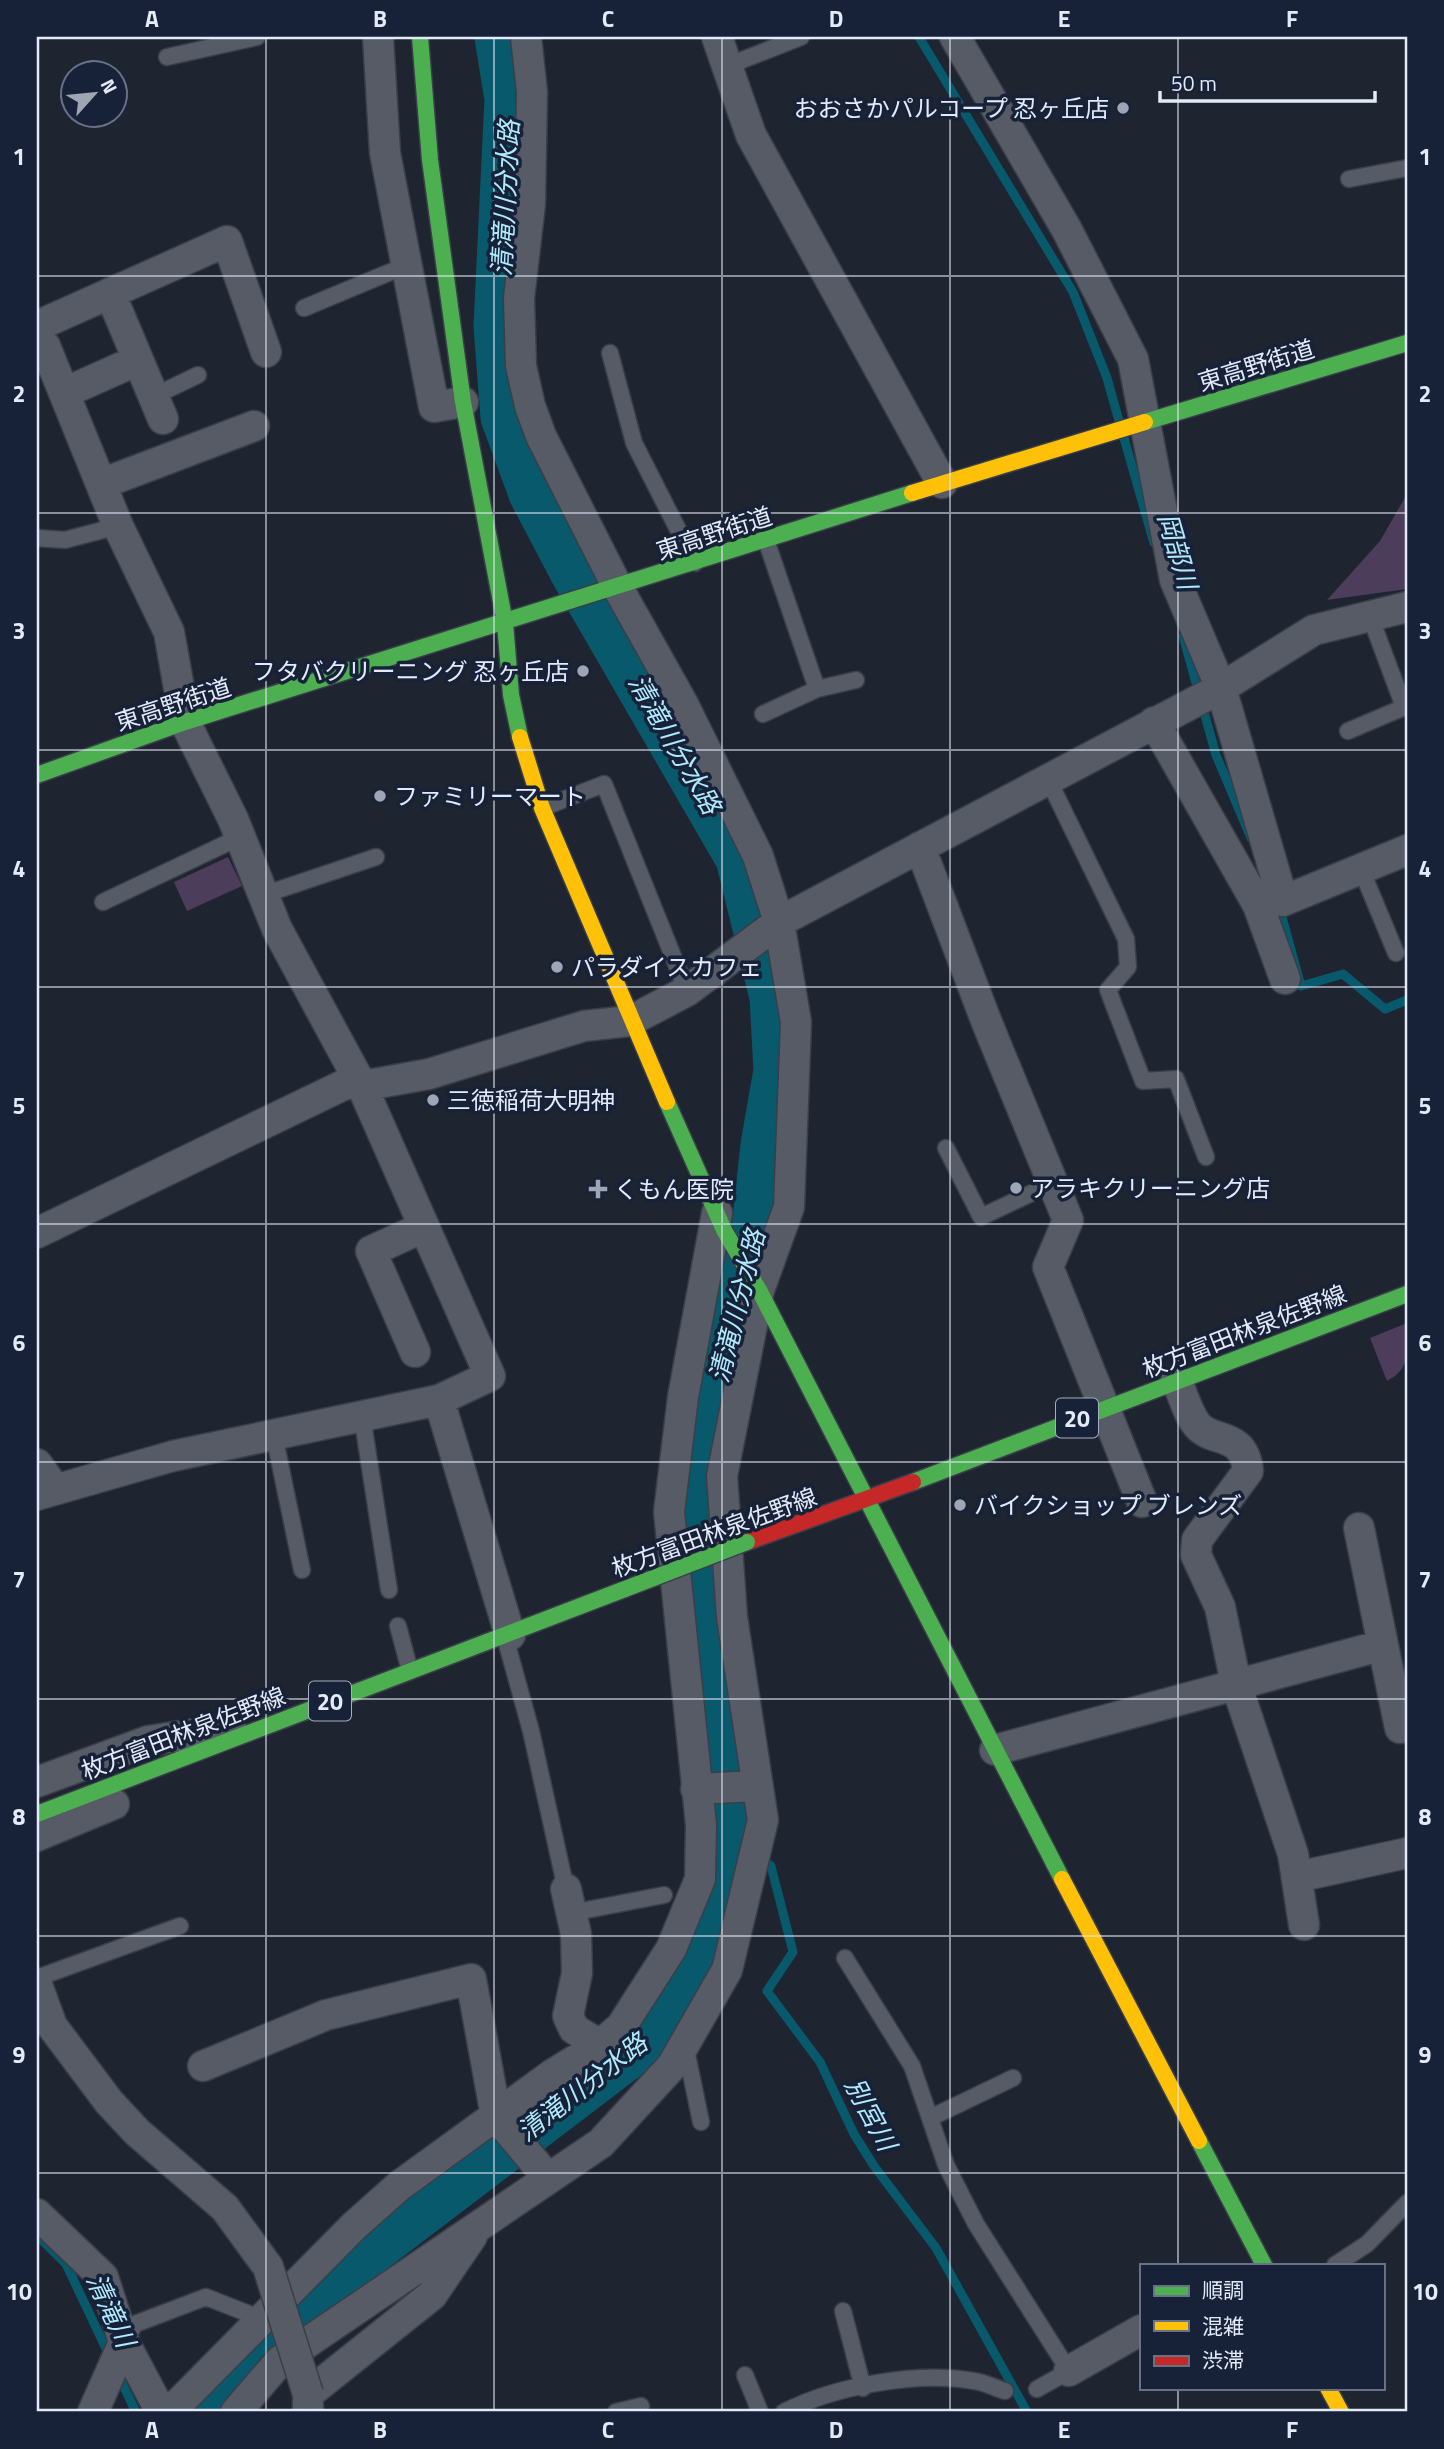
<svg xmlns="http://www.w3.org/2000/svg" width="1444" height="2449" font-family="'Titillium Web','Noto Sans JP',sans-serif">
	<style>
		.green { fill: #4c3d5a }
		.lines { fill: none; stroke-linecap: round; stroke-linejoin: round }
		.stream { stroke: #08596c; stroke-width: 9 }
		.river { stroke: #08596c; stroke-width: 51 }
		.lane-casing { stroke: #393e49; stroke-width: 19 }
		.street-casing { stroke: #393e49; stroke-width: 33 }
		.fast-casing { stroke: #393e49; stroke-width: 19 }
		.slow-casing { stroke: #393e49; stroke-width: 19 }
		.jam-casing { stroke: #393e49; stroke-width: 19 }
		.lane { stroke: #565b65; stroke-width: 16 }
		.street { stroke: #565b65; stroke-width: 30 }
		.fast { stroke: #4caf50; stroke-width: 16 }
		.slow { stroke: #ffc107; stroke-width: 16 }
		.jam { stroke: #c62828; stroke-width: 16 }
		.street-bridge-casing { stroke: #393e49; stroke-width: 33; stroke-linecap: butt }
		.fast-bridge-casing { stroke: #393e49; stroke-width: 19; stroke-linecap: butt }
		.street-bridge { stroke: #565b65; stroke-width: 30 }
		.fast-bridge { stroke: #4caf50; stroke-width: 16 }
		.grid { fill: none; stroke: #e3eafa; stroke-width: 2; stroke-opacity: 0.55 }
		.poi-dot { fill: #9ea5b3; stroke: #172137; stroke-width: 2.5 }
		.labels { text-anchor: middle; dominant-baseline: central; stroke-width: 7; stroke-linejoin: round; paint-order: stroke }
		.shield { fill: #172137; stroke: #a6aec0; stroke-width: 2 }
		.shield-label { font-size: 23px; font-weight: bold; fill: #e3eafa }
		.poi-label { font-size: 24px; fill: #e3eafa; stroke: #172137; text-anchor: start }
		.street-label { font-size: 24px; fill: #e3eafa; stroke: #172137 }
		.water-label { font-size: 26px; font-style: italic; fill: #afeafe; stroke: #172137 }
		.neatline { fill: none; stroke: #e3eafa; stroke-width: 2.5 }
		.grid-label { font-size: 23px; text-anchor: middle; font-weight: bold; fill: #e3eafa }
	</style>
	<rect width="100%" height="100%" fill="#1e2430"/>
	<!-- green -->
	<path class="green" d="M1407 494V589L1327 600 1380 541Z
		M228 857 242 886 187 911 174 882Z
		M1407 1323C1407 1348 1412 1369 1387 1381L1370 1338Z"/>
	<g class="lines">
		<!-- stream -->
		<path class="stream" d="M919 37 1073 292 1107 378 1119 421
			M1124 438 1154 543
			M1183 636 1216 755 1251 838
			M1279 906 1301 986 1343 974 1385 1009 1407 1000
			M760 1857 771 1866 793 1952 767 1991 820 2062 854 2134 874 2166 936 2248 1027 2412
			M37 2235 66 2264 110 2357
			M117 2373 136 2412"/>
		<!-- river -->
		<path class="river" d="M207 2412 304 2300 648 2038 671 2006 709 1928 737 1839 712 1582 705 1431 757 1229 766 1145 779 1071 775 997 741 858 576 573 534 493 506 417 499 326 510 99 500 37"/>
		<!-- lane casing -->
		<g class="lane-casing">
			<path id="lane" d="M167 57 257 37
				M727 66 801 37
				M1349 179 1407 168
				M304 308 407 265
				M610 353 634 443 695 563
				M154 396 198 375
				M37 538 65 540 118 526
				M766 540 817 689
				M1370 616 1404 707
				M763 714 817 689 856 680
				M1348 731 1407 706
				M1048 779 1126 939 1128 967 1108 990 1143 1081 1176 1079 1206 1157
				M542 808 604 784 687 991
				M1361 869 1396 953
				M263 895 376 857
				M103 902 240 837
				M946 1148 981 1217 1053 1183
				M362 1416 389 1590
				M274 1435 302 1570
				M398 1626 410 1671
				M505 1637 531 1731 566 1889
				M571 1913 664 1895
				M845 1958 912 2066 946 2165 976 2224 1069 2371 1037 2389
				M37 1978 180 1926
				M685 2045 701 2122
				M930 2118 1013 2078
				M1335 2265 1367 2244 1407 2203
				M843 2311 863 2388
				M124 2342 135 2324 206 2297 262 2319
				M745 2375 760 2412
				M616 2412 641 2406
				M784 2412C835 2386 917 2371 974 2381 984 2382 995 2388 1005 2391"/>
		</g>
		<!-- street casing -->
		<g class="street-casing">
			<path id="street" d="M378 37 385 153 434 407 463 402
				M717 37 751 135 942 483
				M955 37 1067 230 1133 359 1175 580 1221 688 1283 901 1407 850
				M110 293 163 419
				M37 326 227 241 266 352
				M37 338 45 346 118 526 169 632 185 722 233 819 277 929 362 1086
				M64 393 138 360
				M101 484 254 426
				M1154 722 1258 905 1285 979
				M920 847 987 1023 1068 1220 1048 1267 1142 1502
				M37 1233 358 1078
				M415 1352 371 1251 424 1227
				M1176 1380C1183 1394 1188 1415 1198 1426 1213 1443 1244 1431 1248 1471L1197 1540 1196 1555 1220 1607 1236 1684 1293 1854 1304 1925
				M439 1400 510 1635
				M37 1464 55 1489
				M37 1495 173 1456 439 1400 490 1376 362 1086 429 1074 584 1026 630 1021 687 991 779 922 1221 688 1314 630 1407 607
				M1359 1528 1400 1728
				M995 1750 1383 1645
				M37 1782 148 1741 231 1728
				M696 1789 758 1786
				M37 1836 114 1804
				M1297 1877 1407 1853
				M566 1889 576 1934 577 1973 568 2016 574 2029 600 2045
				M37 1985 52 2026 109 2102 137 2132 225 2208 268 2267
				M203 2066 326 2015 471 1979 496 2116 547 2177
				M37 2214 103 2277 124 2342 93 2412
				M124 2342 161 2412
				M1069 2371 1141 2330
				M170 2412 354 2226 399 2186 553 2074 600 2045 621 2027 671 1949 700 1879 701 1825 669 1512 683 1397 717 1213
				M236 2412 280 2361 601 2143 672 2066 727 1970 763 1820 732 1617 722 1476 759 1290 789 1207 796 1022 779 922 758 856 683 704 618 588 541 436 530 406 521 366 519 298 530 204 532 92 526 37
				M308 2412V2394L432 2295 472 2236"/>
		</g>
		<!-- fast casing -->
		<g class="fast-casing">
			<path id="fast" d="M420 37 430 160 463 402 505 623 511 695 520 737
				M1145 422 1407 343
				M37 775 185 722 912 493
				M667 1102 724 1230 759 1290 1062 1879
				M913 1482 1407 1294
				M37 1814 625 1589
				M1199 2141 1264 2265"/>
		</g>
		<!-- slow casing -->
		<g class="slow-casing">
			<path id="slow" d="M912 493 1145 422
				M520 737 542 808 667 1102
				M1062 1879 1199 2141
				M1328 2388 1341 2412"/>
		</g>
		<!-- jam casing -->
		<g class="jam-casing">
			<path id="jam" d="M747 1542 913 1482"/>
		</g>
		<!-- lane -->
		<use href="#lane" class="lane"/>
		<!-- street -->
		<use href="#street" class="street"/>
		<!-- fast -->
		<use href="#fast" class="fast"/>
		<!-- slow -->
		<use href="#slow" class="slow"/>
		<!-- jam -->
		<use href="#jam" class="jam"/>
		<!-- street-bridge casing -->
		<g class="street-bridge-casing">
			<path id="street-bridge" d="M268 2267 308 2394"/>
		</g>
		<!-- fast-bridge casing -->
		<g class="fast-bridge-casing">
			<path id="fast-bridge" d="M625 1589 747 1542"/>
		</g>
		<!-- street-bridge -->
		<use href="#street-bridge" class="street-bridge"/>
		<!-- fast-bridge -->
		<use href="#fast-bridge" class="fast-bridge"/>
	</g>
	<!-- grid -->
	<path class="grid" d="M266 37V2412M494 37V2412M722 37V2412M950 37V2412M1178 37V2265M37 276H1407M37 513H1407M37 750H1407M37 987H1407M37 1224H1407M37 1462H1407M37 1699H1407M37 1936H1407M37 2173H1407M1178 2388V2412"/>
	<!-- markers -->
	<g class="poi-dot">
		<circle cx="1123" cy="108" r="7"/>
		<circle cx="583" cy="671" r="7"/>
		<circle cx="380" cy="796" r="7"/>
		<circle cx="557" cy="967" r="7"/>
		<circle cx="433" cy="1100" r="7"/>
		<circle cx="1016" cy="1188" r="7"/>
		<path d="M594.5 1178.5h7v7h7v7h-7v7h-7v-7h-7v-7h7z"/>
		<circle cx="960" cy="1505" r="7"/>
	</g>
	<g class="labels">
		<!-- shield labels -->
		<g class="shield">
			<rect x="1056" y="1398.5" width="42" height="39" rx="5"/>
			<rect x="309" y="1681.5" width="42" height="39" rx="5"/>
		</g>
		<g class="shield-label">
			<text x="1077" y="1418">20</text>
			<text x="330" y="1701">20</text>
		</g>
		<!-- poi labels -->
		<g class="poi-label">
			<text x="1109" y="108" text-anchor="end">おおさかパルコープ 忍ヶ丘店</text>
			<text x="569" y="671" text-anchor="end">フタバクリーニング 忍ヶ丘店</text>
			<text x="394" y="796">ファミリーマート</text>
			<text x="571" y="967">パラダイスカフェ</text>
			<text x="447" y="1100">三徳稲荷大明神</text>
			<text x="1030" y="1188">アラキクリーニング店</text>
			<text x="614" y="1189">くもん医院</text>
			<text x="974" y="1505">バイクショップ ブレンズ</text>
		</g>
		<!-- street labels -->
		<g class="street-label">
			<text transform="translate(1256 365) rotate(-17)">東高野街道</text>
			<text transform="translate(714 533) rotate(-18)">東高野街道</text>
			<text transform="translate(173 704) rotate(-18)">東高野街道</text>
			<text transform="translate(1244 1331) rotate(-21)">枚方富田林泉佐野線</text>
			<text transform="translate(714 1532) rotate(-20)">枚方富田林泉佐野線</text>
			<text transform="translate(183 1733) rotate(-21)">枚方富田林泉佐野線</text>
		</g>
		<!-- water labels -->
		<g class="water-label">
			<text transform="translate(505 198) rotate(-87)">清滝川分水路</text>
			<text transform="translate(1178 551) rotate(74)">岡部川</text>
			<text transform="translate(675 744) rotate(60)">清滝川分水路</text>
			<text transform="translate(737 1306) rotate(-76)">清滝川分水路</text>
			<text transform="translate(582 2087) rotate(-38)">清滝川分水路</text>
			<text transform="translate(871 2114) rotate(62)">別宮川</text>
			<text transform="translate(111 2310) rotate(65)">清滝川</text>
		</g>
	</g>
	<!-- border -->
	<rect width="1444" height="2449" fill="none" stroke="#172137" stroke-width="77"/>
	<!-- legend -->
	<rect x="1140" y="2264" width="245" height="126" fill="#172137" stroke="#697185" stroke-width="2"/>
	<rect x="1154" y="2286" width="35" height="10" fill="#4caf50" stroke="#697185" stroke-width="2"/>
	<text x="1202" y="2298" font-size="21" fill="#e3eafa">順調</text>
	<rect x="1154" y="2321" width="35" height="10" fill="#ffc107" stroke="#697185" stroke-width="2"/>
	<text x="1202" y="2334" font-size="21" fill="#e3eafa">混雑</text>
	<rect x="1154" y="2356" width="35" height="10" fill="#c62828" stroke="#697185" stroke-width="2"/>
	<text x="1202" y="2368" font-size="21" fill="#e3eafa">渋滞</text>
	<!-- north arrow -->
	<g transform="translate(94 94) rotate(63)"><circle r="33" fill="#172137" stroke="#697185" stroke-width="2"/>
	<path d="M0-5L12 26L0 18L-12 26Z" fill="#9ea5b3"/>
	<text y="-10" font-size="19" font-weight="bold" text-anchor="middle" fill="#e3eafa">N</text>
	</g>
	<!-- scale -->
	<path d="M1160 91v10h215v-10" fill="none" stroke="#e3eafa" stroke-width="3.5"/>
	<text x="1171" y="91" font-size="21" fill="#e3eafa" stroke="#172137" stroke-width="5" paint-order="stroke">50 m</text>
	<rect x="38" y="38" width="1368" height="2372" class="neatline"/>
	<g class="grid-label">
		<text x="152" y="27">A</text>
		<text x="380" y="27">B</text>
		<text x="608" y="27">C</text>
		<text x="836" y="27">D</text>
		<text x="1064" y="27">E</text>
		<text x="1292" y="27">F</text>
		<text x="19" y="165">1</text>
		<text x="1425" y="165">1</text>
		<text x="19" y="402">2</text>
		<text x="1425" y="402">2</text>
		<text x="19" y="639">3</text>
		<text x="1425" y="639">3</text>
		<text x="19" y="877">4</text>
		<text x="1425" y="877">4</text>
		<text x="19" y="1114">5</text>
		<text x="1425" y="1114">5</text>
		<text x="19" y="1351">6</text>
		<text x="1425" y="1351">6</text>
		<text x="19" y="1588">7</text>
		<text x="1425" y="1588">7</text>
		<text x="19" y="1825">8</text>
		<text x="1425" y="1825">8</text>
		<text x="19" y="2063">9</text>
		<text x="1425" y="2063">9</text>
		<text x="19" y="2300">10</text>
		<text x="1425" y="2300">10</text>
		<text x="152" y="2438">A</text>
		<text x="380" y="2438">B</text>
		<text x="608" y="2438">C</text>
		<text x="836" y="2438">D</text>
		<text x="1064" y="2438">E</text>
		<text x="1292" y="2438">F</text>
	</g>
</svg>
